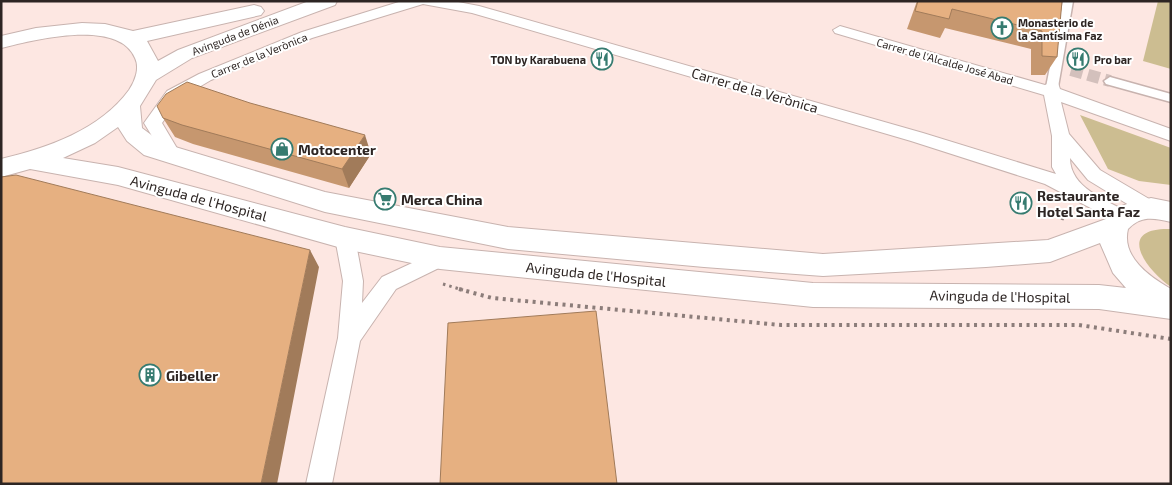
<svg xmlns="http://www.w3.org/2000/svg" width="1172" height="485" font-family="'Exo 2',sans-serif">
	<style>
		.green { fill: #ccbd91 }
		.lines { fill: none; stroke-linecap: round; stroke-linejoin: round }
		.pedestrian-tunnel { stroke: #d3c0bc; stroke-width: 12; stroke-dasharray: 12 5.5; stroke-linecap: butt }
		.pedestrian-casing { stroke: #c8b3af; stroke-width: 3 }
		.minor-casing { stroke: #c8b3af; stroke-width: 2 }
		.primary-casing { stroke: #c8b3af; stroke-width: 2 }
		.path-far1 { stroke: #8c7d7a; stroke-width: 3; stroke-dasharray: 2.5 4; stroke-linecap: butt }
		.path { stroke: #8c7d7a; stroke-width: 4; stroke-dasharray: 3 4.5; stroke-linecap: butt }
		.pedestrian { fill: #fff; fill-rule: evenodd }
		.minor { fill: #fff; fill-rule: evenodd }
		.primary { fill: #fff; fill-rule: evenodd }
		.wall { fill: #c6976f }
		.shaded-wall { fill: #a17b5a }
		.building { fill: #e6b081; stroke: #a17b5a }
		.labels { text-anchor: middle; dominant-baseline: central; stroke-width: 4; stroke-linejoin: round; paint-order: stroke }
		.far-poi-label { font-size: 11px; font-weight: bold; fill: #2d2523; stroke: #fff; text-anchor: start }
		.far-street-label { font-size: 11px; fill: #2d2523; stroke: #fff }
		.street-label { font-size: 14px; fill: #2d2523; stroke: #fff }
		.poi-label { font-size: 14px; font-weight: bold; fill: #2d2523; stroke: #fff; text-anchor: start }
	</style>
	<rect width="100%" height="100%" fill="#fde7e2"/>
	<!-- green -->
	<path class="green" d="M1158 1H1171V69L1143 61Z
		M1080 115 1171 148V185L1139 181 1108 169Z
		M1171 229V287C1145 269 1115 227 1171 229Z"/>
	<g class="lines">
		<!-- pedestrian-tunnel -->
		<path class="pedestrian-tunnel" d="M1071 70 1110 81"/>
		<!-- pedestrian casing -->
		<g class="pedestrian-casing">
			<path id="pedestrian" d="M1063 1H1073L1058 87 1052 91 1046 87Z
				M1110 77 1171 94V102L1106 84 1104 81Z"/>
		</g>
		<!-- minor casing -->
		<g class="minor-casing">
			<path id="minor" d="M402 1H453L479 6 923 133 1056 174 1052 167V136L1044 95 835 33 833 30 840 26 1045 85 1052 82 1058 83 1060 89 1171 129V141L1061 102 1069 134 1100 170 1156 203 1159 208 1156 213 1149 215 1142 213 1088 180 1070 158C1070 188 1106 200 1128 212L1131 217 1128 222 1121 224 1045 184 911 141 472 13 423 4 312 38 211 80 179 99 162 123 181 155 178 159 172 161 166 159 144 123 167 91 199 74 302 32Z
				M345 230 352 233 355 238 363 281 362 303 382 277 440 250 447 252 450 258 447 264 396 289 360 341 332 484H306L338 338 343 281 335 238 338 233Z"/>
		</g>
		<!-- primary casing -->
		<g class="primary-casing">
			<path id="primary" d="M309 1H337L335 5 192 58 156 80 140 106 142 128 162 143 325 192 508 227 823 254 1048 240 1106 219 1117 208 1127 204 1151 198 1171 202V222C1154 218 1141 215 1128 229 1121 257 1150 277 1171 289V319L1099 309 813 307 440 269 345 249 118 185 30 169 1 177V159C47 148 100 130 129 90 135 81 140 68 135 58 118 18 34 40 1 48V36L36 28 82 23 105 24 133 31 254 5 261 7 264 11 261 15 147 41 158 61 178 50ZM118 127 127 141 144 155 325 212 508 249 704 267 823 276 986 267 1050 262 1100 243 1113 273 1126 288 1099 285 813 283 440 247 345 227 118 167 63 158 95 143Z"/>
		</g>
		<!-- path-far1 -->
		<path class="path-far1" d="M1062 220 1064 215 1071 211
			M443 284 463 290"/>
		<!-- path -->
		<path class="path" d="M459 289 492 298 781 325H1079L1171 339"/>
		<!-- pedestrian -->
		<use href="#pedestrian" class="pedestrian"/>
		<!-- minor -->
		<use href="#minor" class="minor"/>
		<!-- primary -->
		<use href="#primary" class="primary"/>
	</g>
	<!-- wall -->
	<path class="wall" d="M917 1H1062L1057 57 1045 75H1031V49L945 28 940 38 907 29Z
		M163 118 371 154 349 188 193 144 175 137Z"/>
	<!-- shaded-wall -->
	<path class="shaded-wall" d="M365 135 371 154 349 188 342 169Z
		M310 250 319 267 277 484H261Z"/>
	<!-- building -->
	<path class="building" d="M918 1H1062L1057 57 1042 56V31L952 9 949 19 915 11Z
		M187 82 250 103 365 135 342 169 182 125 163 118 157 106 166 94Z
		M16 175 310 250 261 484H1V177Z
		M596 311 617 484H440L448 323Z"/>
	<!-- icons -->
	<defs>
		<g id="church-ring" transform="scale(1.125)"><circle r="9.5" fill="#fff" stroke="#367b70" stroke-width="1.5"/><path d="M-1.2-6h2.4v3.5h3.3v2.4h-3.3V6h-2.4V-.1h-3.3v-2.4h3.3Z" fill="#367b70"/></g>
		<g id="restaurant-ring" transform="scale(1.125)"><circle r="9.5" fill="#fff" stroke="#367b70" stroke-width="1.5"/><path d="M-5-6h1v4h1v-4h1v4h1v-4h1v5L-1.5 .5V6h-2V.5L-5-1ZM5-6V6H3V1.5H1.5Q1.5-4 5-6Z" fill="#367b70"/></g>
		<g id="shop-ring" transform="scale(1.125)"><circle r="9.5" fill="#fff" stroke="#367b70" stroke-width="1.5"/><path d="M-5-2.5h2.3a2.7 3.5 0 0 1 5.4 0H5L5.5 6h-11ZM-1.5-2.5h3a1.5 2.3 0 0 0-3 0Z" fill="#367b70"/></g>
		<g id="supermarket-ring" transform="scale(1.125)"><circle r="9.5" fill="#fff" stroke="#367b70" stroke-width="1.5"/><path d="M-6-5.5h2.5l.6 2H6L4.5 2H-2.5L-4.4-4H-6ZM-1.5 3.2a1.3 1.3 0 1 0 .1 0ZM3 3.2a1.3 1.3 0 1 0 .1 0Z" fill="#367b70"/></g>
		<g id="building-ring" transform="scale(1.125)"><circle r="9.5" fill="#fff" stroke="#367b70" stroke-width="1.5"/><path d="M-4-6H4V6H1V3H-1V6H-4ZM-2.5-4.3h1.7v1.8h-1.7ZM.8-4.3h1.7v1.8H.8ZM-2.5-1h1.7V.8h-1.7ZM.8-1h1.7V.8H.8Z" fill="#367b70"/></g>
	</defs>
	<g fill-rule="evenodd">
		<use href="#church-ring" x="1002" y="28"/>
		<use href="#restaurant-ring" x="602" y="59"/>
		<use href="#restaurant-ring" x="1078" y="59"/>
		<use href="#shop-ring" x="282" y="149"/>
		<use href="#supermarket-ring" x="385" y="199"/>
		<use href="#restaurant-ring" x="1021" y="203"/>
		<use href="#building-ring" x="150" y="375"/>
	</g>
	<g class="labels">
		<!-- far-poi labels -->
		<g class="far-poi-label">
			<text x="1018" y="22">Monasterio de<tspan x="1018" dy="13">la Santísima Faz</tspan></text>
			<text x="586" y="59" text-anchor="end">TON by Karabuena</text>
			<text x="1094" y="59">Pro bar</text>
		</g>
		<!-- far-street labels -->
		<g class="far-street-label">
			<text transform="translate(235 35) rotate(-21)">Avinguda de Dénia</text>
			<text transform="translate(259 55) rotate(-22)">Carrer de la Verònica</text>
			<text transform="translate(945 61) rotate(16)">Carrer de l'Alcalde José Abad</text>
		</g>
		<!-- street labels -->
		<g class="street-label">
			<text transform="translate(755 90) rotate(16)">Carrer de la Verònica</text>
			<text transform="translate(199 198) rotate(15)">Avinguda de l'Hospital</text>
			<text transform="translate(596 274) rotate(6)">Avinguda de l'Hospital</text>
			<text transform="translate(1000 296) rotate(1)">Avinguda de l'Hospital</text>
		</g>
		<!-- poi labels -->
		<g class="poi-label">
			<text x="298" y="149">Motocenter</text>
			<text x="1037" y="195">Restaurante<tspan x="1037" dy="16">Hotel Santa Faz</tspan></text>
			<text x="401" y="199">Merca China</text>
			<text x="166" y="375">Gibeller</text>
		</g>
	</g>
	<!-- border -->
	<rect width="1172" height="485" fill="none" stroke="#2d2523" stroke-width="5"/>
</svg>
